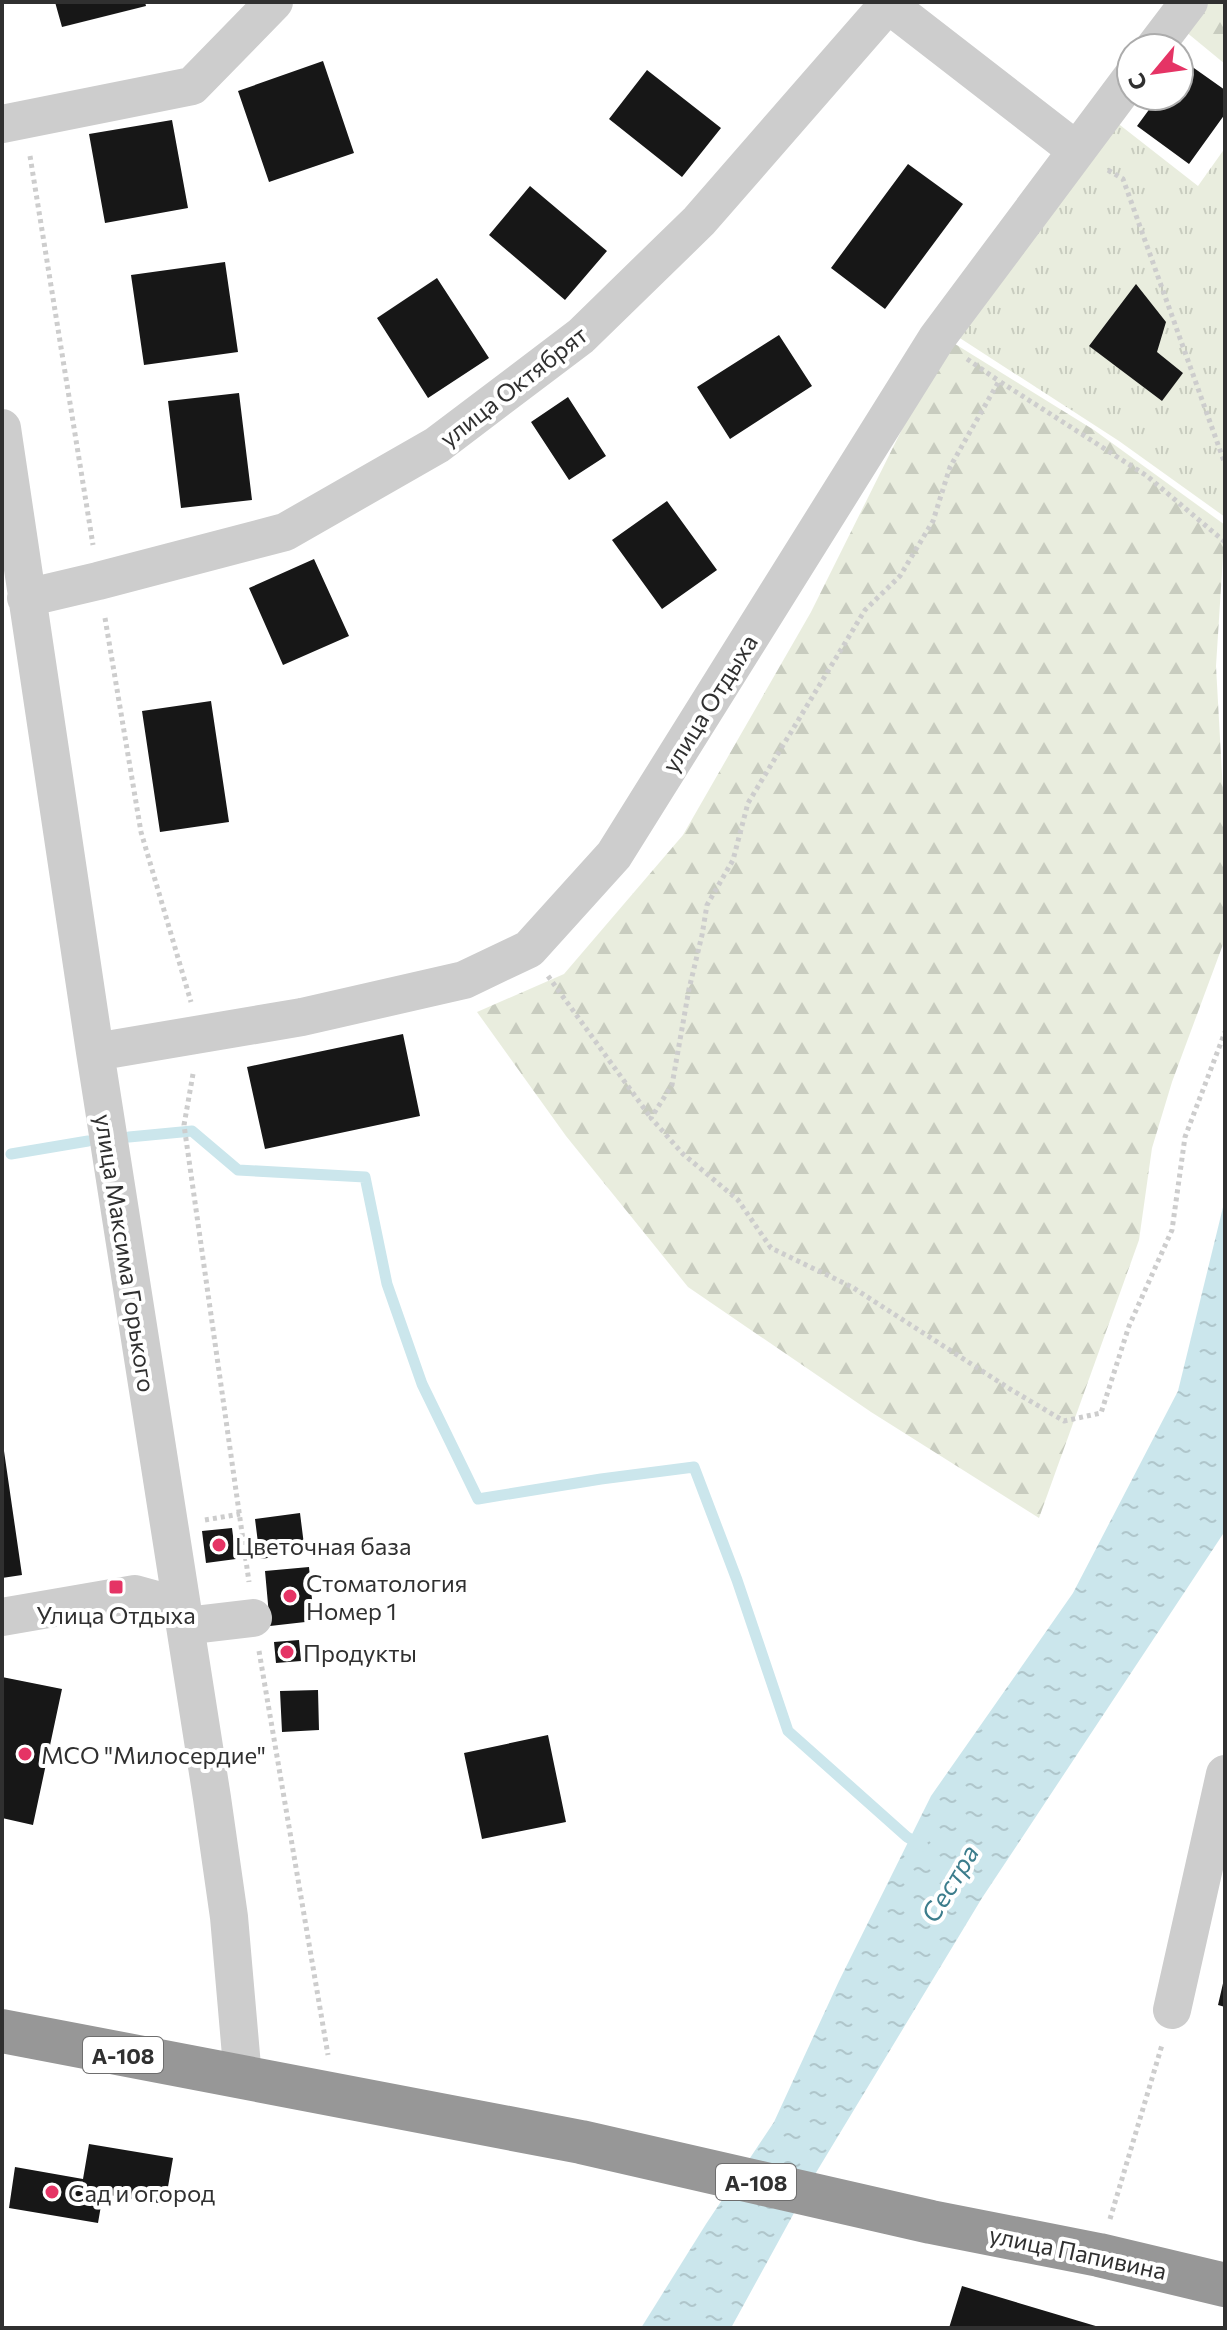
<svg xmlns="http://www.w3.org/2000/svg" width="1227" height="2330" font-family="Commissioner,sans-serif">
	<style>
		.grass { fill: url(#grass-tufts) }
		.forest { fill: url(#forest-firs) }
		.water { fill: url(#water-ripples) }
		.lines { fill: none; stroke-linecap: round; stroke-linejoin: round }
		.stream { stroke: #cbe6ec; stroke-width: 11 }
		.building { fill: #171717 }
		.path { stroke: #cdcdcd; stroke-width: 5; stroke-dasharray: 4 4; stroke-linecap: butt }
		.minor { stroke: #cdcdcd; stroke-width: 38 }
		.highway { stroke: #979797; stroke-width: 44 }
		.poi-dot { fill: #e53465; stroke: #fff; stroke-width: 3 }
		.labels { text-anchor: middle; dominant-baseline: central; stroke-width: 8; stroke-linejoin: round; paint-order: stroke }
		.shield { fill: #fff; stroke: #6e6e6e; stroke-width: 2 }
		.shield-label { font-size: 22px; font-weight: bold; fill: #303030 }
		.street-label { font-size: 24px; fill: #303030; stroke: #fff }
		.poi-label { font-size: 24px; fill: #303030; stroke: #fff; text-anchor: start }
		.water-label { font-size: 26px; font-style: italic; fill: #3c7d8c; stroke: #fff }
	</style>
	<defs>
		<pattern id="grass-tufts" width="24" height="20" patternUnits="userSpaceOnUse" patternTransform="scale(2)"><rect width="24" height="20" fill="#e9edde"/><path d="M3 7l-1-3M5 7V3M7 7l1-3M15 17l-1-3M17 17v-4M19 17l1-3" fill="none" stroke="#c8ccbf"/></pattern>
		<pattern id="forest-firs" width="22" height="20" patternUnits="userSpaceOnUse" patternTransform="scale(2)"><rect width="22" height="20" fill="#e9edde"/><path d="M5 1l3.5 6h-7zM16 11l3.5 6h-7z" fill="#c8ccbf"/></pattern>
		<pattern id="water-ripples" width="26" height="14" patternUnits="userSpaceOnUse" patternTransform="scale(2)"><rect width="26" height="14" fill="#cbe6ec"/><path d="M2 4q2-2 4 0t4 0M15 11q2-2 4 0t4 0" fill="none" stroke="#afc6cb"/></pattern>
	</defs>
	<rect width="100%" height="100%" fill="#fff"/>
	<!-- grass -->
	<path class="grass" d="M1093 104 1198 186 1225 148V517L1119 441 949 331Z"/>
	<!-- forest -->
	<path class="forest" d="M1187 2H1225V64L1174 22Z
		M947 339 1094 430 1225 525 1216 666 1225 829V939L1172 1082 1152 1148 1139 1240 1039 1518 871 1412 688 1287 566 1136 477 1012 564 974 683 835 811 612Z"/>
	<!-- water -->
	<path class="water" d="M1225 1199V1531L982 1898 817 2171 731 2328H641L706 2224 774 2122 839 1981 931 1796 1073 1593 1178 1391Z"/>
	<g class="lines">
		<!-- stream -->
		<path class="stream" d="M129 1137 192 1131 238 1170 365 1177 387 1284 422 1384 478 1499 601 1479 694 1467 737 1580 788 1731 907 1837 923 1846
			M11 1154 88 1141"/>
	</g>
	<!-- building -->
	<path class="building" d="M55 2H145L146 6 62 27Z
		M323 61 354 153 269 182 238 91Z
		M1184 61 1225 90V114L1189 164 1137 126 1159 96H1179V68Z
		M647 70 721 128 682 177 609 119Z
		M172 120 188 208 105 223 89 134Z
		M908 164 963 204 885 309 831 268Z
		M530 186 607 251 565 300 489 235Z
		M225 262 238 352 144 365 131 275Z
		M437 278 489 358 428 398 377 318Z
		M1136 284 1166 322 1157 352 1183 373 1162 401 1089 346Z
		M779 335 812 386 730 439 697 387Z
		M239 393 252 500 181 508 168 401Z
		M568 397 606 456 569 480 531 422Z
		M667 501 717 570 662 609 612 540Z
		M314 559 349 636 283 665 249 588Z
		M211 701 229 822 160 832 142 711Z
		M403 1034 420 1116 265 1149 247 1067Z
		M2 1451H4L22 1575 2 1578Z
		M300 1513 305 1553 260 1559 255 1519Z
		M232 1528 236 1559 206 1563 202 1531Z
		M309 1567 314 1621 270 1626 265 1571Z
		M299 1640 301 1661 276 1663 274 1642Z
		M2 1677 62 1689 33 1825 2 1818Z
		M318 1690 319 1730 282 1732 280 1691Z
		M548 1735 566 1822 482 1839 464 1753Z
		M1224 1979H1225V2007L1218 2005Z
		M89 2144 173 2158 165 2204 103 2194 98 2223 9 2208 15 2167 83 2179Z
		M962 2286 1099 2327V2328H949Z"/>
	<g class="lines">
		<!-- path -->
		<path class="path" d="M30 156 93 545
			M1108 170 1123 179 1225 464
			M967 359 999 381
			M1225 542 1147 476 999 381 950 467 933 521 900 576 865 610 748 803 733 860 707 905 702 935 689 989 672 1085 651 1118 683 1154 738 1200 771 1248 852 1287 1010 1389 1064 1421 1101 1413 1129 1326 1172 1230 1185 1137 1225 1032
			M105 618 141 832 191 1002
			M548 976 651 1118
			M193 1074 184 1125 249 1582
			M205 1520 240 1514
			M259 1651 328 2055
			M1110 2219 1162 2045"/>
		<!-- minor -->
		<path class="minor" d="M885 2 1076 150
			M1154 48 1189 2
			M2 124 192 86 274 2
			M2 428 95 1052 212 1798 229 1917 243 2078
			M26 598 98 581 285 532 437 445 581 336 699 221 890 2
			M95 1052 302 1017 464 980 529 949 614 855 937 338 1131 78
			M2 1617 135 1594 182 1607
			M185 1626 253 1618
			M1172 2010 1225 1774"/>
		<!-- highway -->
		<path class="highway" d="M2 2031 581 2142 931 2222 1099 2255 1225 2285"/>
	</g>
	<!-- markers -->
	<g class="poi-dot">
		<circle cx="219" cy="1545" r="8"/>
		<rect x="108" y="1579" width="16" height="16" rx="4"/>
		<circle cx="290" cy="1596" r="8"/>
		<circle cx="287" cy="1652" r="8"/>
		<circle cx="25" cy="1754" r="8"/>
		<circle cx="52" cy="2192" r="8"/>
	</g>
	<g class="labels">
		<!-- shield labels -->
		<g class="shield">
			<rect x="83" y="2037" width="80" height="36" rx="6"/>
			<rect x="716" y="2164" width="80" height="36" rx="6"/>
		</g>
		<g class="shield-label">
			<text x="123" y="2055">А-108</text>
			<text x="756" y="2182">А-108</text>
		</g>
		<!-- street labels -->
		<g class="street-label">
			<text transform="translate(513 386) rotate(-38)">улица Октябрят</text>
			<text transform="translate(709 703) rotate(-58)">улица Отдыха</text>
			<text transform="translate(126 1253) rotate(81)">улица Максима Горького</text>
			<text transform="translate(1078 2252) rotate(12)">улица Папивина</text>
		</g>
		<!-- poi labels -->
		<g class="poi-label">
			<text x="235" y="1545">Цветочная база</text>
			<text x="306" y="1582">Стоматология<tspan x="306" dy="28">Номер 1</tspan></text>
			<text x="116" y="1614" text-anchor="middle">Улица Отдыха</text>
			<text x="303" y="1652">Продукты</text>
			<text x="41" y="1754">МСО "Милосердие"</text>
			<text x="68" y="2192">Сад и огород</text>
		</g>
		<!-- water labels -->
		<g class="water-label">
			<text transform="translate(949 1883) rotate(-59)">Сестра</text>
		</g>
	</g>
	<!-- border -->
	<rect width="1227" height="2330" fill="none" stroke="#303030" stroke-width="8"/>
	<!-- north arrow -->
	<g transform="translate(1155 72) rotate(241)"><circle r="38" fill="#ffffff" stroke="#acacac" stroke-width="2"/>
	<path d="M0-6L14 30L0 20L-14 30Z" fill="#e53465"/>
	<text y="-12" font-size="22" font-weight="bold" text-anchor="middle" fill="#303030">С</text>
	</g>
</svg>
